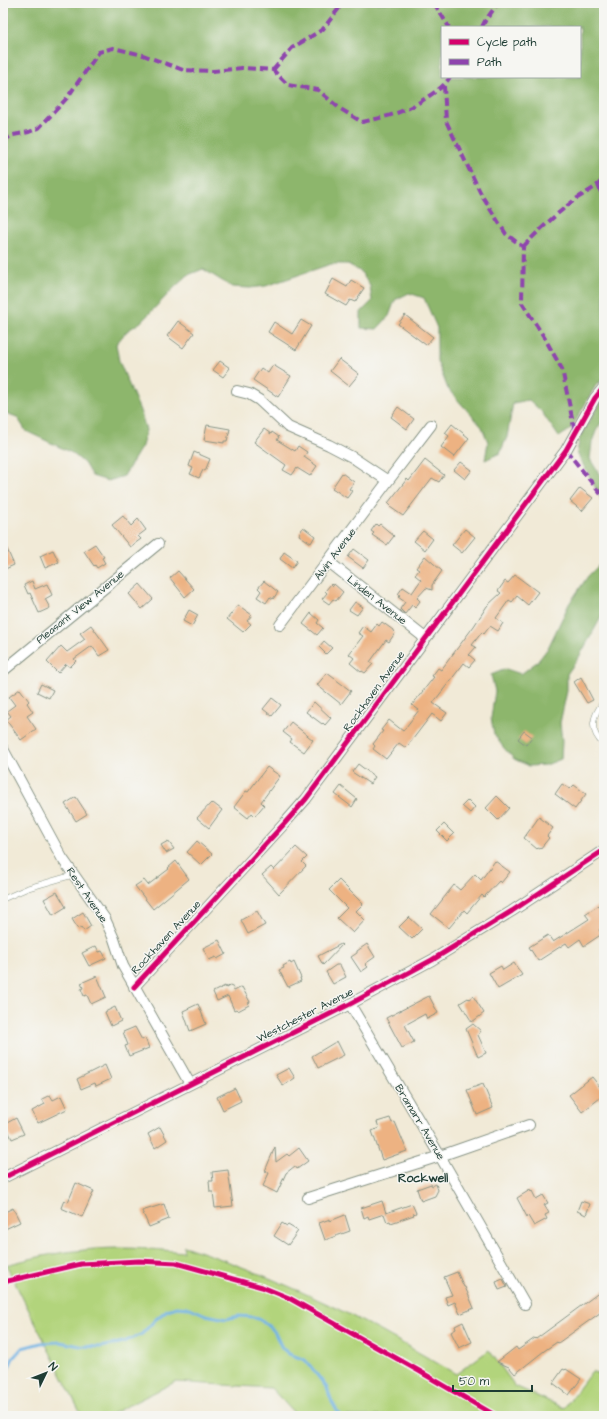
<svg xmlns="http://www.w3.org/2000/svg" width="607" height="1419" font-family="'Architects Daughter',sans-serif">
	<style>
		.green { fill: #b2d47c; stroke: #688858 }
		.forest { fill: #8db66c; stroke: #567a50; fill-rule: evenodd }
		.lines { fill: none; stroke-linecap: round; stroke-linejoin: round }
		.stream { stroke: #6fb2e4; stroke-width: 3 }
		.building { fill: #edb282 }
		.service-casing { stroke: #889486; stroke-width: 6 }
		.minor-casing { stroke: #889486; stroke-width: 12 }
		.service { stroke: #fff; stroke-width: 5 }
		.minor { stroke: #fff; stroke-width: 10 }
		.quiet { stroke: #8e44ad; stroke-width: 4; stroke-dasharray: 8 4; stroke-linecap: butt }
		.cycleway-casing { stroke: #f6f6f2; stroke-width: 8 }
		.cycleway { stroke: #d6006c; stroke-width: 5 }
		.labels { text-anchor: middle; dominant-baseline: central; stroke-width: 3; stroke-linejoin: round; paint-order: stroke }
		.street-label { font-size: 11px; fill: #1f3d34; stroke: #f6f6f2 }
		.neighbourhood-label { font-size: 12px; font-weight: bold; fill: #1f3d34; stroke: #f6f6f2 }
	</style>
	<rect width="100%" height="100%" fill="#f6f6f2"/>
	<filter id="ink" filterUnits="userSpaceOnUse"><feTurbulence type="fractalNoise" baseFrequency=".025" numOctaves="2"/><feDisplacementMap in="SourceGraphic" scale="8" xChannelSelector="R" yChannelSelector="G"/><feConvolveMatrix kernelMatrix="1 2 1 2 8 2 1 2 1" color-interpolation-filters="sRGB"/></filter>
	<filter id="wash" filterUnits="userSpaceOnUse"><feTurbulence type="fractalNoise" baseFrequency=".012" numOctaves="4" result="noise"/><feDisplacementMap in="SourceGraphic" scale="16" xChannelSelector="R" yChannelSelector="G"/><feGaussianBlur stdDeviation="0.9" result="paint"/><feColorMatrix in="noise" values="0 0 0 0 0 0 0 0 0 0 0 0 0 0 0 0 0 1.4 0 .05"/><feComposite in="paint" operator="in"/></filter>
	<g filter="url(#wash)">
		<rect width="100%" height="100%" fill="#f1ead7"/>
		<!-- green -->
		<path class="green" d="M184 1246C241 1265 296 1288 350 1315 386 1333 421 1354 456 1374L489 1350 515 1386 564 1408 592 1371 598 1374 604 1375V1416H297L271 1388 175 1382 107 1416H82L6 1265C29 1259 52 1253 76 1251 112 1246 147 1248 183 1252Z"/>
		<!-- forest -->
		<path class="forest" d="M3 3H604V379L596 385 571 429 559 437 541 411 529 400 513 403 507 437 500 453 485 460 488 442 482 427 448 389 437 361V328L424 298 409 293 395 300 389 316 377 329 361 328V312L372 301 370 286 361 272 348 264H331L266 286 250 288 232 287 203 269 188 275 176 286 141 322 127 331 116 344 119 361 141 413 146 430 142 446 124 476 108 481 92 476 84 463 72 453 26 431 17 417 3 412ZM442 27H580V77H442Z
			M604 397V418L596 431 592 442 590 459 604 482V504L577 453 580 436Z
			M604 560V612L579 657 567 674V691L560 723 562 741 561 759 546 765 529 766 514 759 503 747 494 734 491 718 495 691 491 675 506 669 521 674 538 661 548 648 569 604 588 576Z"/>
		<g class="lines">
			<!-- stream -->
			<path class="stream" d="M3 1380 13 1358 22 1348 41 1343 60 1342 80 1346 101 1347 124 1342 142 1334 155 1320 167 1310 177 1307 190 1308 206 1315 226 1319 239 1316 253 1317 263 1321 274 1331 282 1348 289 1354 305 1360 311 1367 327 1388 332 1402 340 1416"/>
		</g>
		<g id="blocks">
			<!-- building -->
			<path class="building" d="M333 279 347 287 351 280 364 288 355 302 350 300 346 306 325 294Z
				M405 315 433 337 426 345 398 324Z
				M301 320 311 326 296 350 268 332 274 322 292 334Z
				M178 321 194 333 183 348 167 336Z
				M339 359 359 374 349 386 330 371Z
				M220 361 230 368 223 377 213 370Z
				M273 365 291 376 278 397 253 380 261 368 268 373Z
				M398 407 414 419 407 429 391 417Z
				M452 424 469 438 454 457 441 447 449 436 445 433Z
				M207 425 230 429 227 441H224V443L204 440Z
				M264 429 271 434 272 432 279 437 277 440 295 451 298 446 307 452 304 457 317 466 310 476 297 468 292 475 283 470 286 465 254 442Z
				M194 452 210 459 205 471 203 470 199 478 190 474 193 468 189 466Z
				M425 460 444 475 439 482 432 478 403 516 390 507 391 506 388 503 407 479 409 481Z
				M461 462 472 470 465 479 454 470Z
				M342 473 354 482 349 489 352 491 347 498 332 488Z
				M580 488 593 498 582 511 570 501Z
				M123 516 131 526 138 519 146 530 138 536 141 539 130 547 112 525Z
				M376 524 378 526 380 524 394 536 387 545 372 535 374 533 371 531Z
				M303 527 315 536 311 543 299 535Z
				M465 529 475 537 462 553 452 545Z
				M423 531 433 539 425 550 414 541Z
				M3 540 14 565 3 570Z
				M95 544 104 557 102 558 105 563 97 568 95 565 94 566 84 551Z
				M354 549 369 560 363 568 348 557Z
				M53 550 59 562 45 568 40 556Z
				M284 552 297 561 292 568 280 559Z
				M425 556 442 571 432 585V590L426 588 417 598 420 601 415 608 412 605 405 614 400 609 405 602 398 597 400 595 398 594 403 587 412 593 421 580 415 575 419 570 416 568Z
				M178 571 194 589 185 597 170 578Z
				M515 575 538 592 528 605 517 596 512 602 509 600 496 618 503 623 498 631 490 626 484 634 482 632 472 645 476 647 469 655 475 660 469 667 464 663 433 703 447 713 441 721 432 714 406 748 399 743 386 759 373 749 375 746 373 744 383 731 381 730 389 720 403 731 419 710 412 705 434 677 432 676 438 668 441 670 474 626 487 606 501 593 498 591 505 581 508 583Z
				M32 581 35 589 47 584 52 595 45 599 50 608 39 613 30 593 28 594 24 585Z
				M264 581 278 592 273 599 270 597 266 603 257 597 261 591 258 588Z
				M140 584 153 599 142 609 129 594Z
				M331 584 333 586 334 584 343 592 336 601 333 599 329 604 322 599 327 593 325 591Z
				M355 602 363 607 357 615 349 610Z
				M238 605 252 615 247 621 251 624 243 632 227 619Z
				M189 610 198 615 192 626 183 621Z
				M311 613 319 620 317 623 323 628 317 635 303 624Z
				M382 622 393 630V631L395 633 389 642 386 640 370 662 373 664 365 673 362 671 361 672 350 663 354 658 349 654 363 636 358 633 363 626 371 632 377 624 379 626Z
				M91 625 109 650 99 656 92 646 74 659 76 661 70 667 66 664 58 673 47 662 61 646 67 652 85 639 80 633Z
				M324 641 332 648 326 654 319 647Z
				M327 673 351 691 341 704 317 685Z
				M581 677 593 700 587 703 574 682Z
				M41 684 53 690 49 698 37 692Z
				M20 689 29 701 27 703 33 712 27 716 36 729 21 740 6 720 11 716 7 711 15 705 9 697Z
				M272 698 281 705 272 716 263 709Z
				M314 702 331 718 325 725 323 723 322 724 306 712Z
				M291 722 313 740 304 752 290 742 292 739 283 732Z
				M524 731 532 737 526 745 518 739Z
				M358 764 375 777 370 784 352 772Z
				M267 767 280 776 261 802 264 805 255 816 252 813 248 818 234 807 246 791 248 792Z
				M562 784 570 789 574 785 586 794 575 809 555 794Z
				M341 786 357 799 352 807 335 794Z
				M497 796 509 808 498 820 486 808Z
				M76 797 87 814 76 821 65 804Z
				M468 800 475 807 470 813 462 806Z
				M211 803 212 804 213 803 222 810 209 828 197 818Z
				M539 817 553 828 547 836 549 838 540 849 538 848 537 849 524 838Z
				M444 824 454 834 447 841 437 831Z
				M168 841 174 849 166 853 161 845Z
				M197 841 212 854 201 865 187 852Z
				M296 847 307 857 302 862 306 866 279 894 262 875 271 867 274 870Z
				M176 861 189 879 153 909 135 886 144 880 148 885 169 869 168 868Z
				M495 861 510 872 501 883 499 881 484 897 482 895 467 913 464 910 449 928 431 914 454 885 460 890 475 874 481 880Z
				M339 880 363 904 356 911 365 920 353 933 337 918 347 908 329 890Z
				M57 892 66 907 53 915 44 899Z
				M604 902V927L599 930 602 934 584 946 580 939 569 947 566 943 538 961 529 947 548 935 553 942 589 919 585 914Z
				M257 911 265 925 248 934 241 920Z
				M83 912 91 926 84 931 81 927 78 929 72 919Z
				M409 917 422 929 412 939 399 927Z
				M219 940 226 954 217 959 216 957 209 960 203 948Z
				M341 944 342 945 323 965 318 956Z
				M367 944 375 957 365 964 368 967 361 972 351 957 357 953V951Z
				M96 946 99 952 102 951 106 958 89 966 82 953Z
				M290 962 291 964 294 962 301 978H300L301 981 288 987 279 970 284 968 283 966Z
				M514 963 522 975 498 989 489 973 501 966 503 970Z
				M336 965H340L346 977 333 984 326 972Z
				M97 976 106 997 91 1004 87 995 84 996 81 989 83 988 81 983Z
				M231 985 234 991 242 987 250 1002 248 1003 249 1005 238 1011 236 1009 234 1010 228 996 217 1001 213 992 225 986 226 988Z
				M429 996 438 1013 427 1019 425 1014 405 1025 414 1042 402 1048 386 1018Z
				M473 996 484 1013 472 1022 460 1003 468 998 469 999Z
				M198 1004 206 1024 190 1031 183 1011Z
				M115 1007 121 1021 111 1026 105 1012Z
				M473 1024 481 1031 478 1035 486 1053 478 1057 466 1029Z
				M135 1027 142 1040 145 1038 149 1048 129 1056 125 1046 128 1045 123 1032Z
				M337 1041 344 1055 318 1068 312 1056Z
				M105 1065 111 1079 96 1086 95 1083 81 1089 77 1079Z
				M289 1068 295 1078 283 1086 276 1075Z
				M592 1077 604 1092V1095L582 1112 569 1095Z
				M483 1084 493 1108 477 1115 467 1090Z
				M235 1088 241 1101 223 1110 217 1097Z
				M50 1095 53 1100 61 1096 67 1109 38 1123 32 1111 45 1104 42 1099Z
				M16 1118 24 1134 12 1139 5 1124Z
				M390 1118 392 1123 395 1122 407 1151 382 1160 372 1131 379 1128 377 1122Z
				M160 1127 167 1140 155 1148 148 1134Z
				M275 1147 276 1162 287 1154 289 1156 299 1148 308 1161 297 1169 295 1166 286 1173 277 1193 263 1186 269 1173 265 1171Z
				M228 1170 233 1206 215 1208 213 1192H210L209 1181H213L212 1172Z
				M76 1183 94 1191 82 1217 61 1208 64 1200 68 1202Z
				M431 1184 432 1186 436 1184 438 1190 435 1196 421 1201 417 1189Z
				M530 1190 531 1192 532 1191 536 1199 543 1195 548 1203 544 1205 549 1213 545 1215 547 1219 534 1226 528 1216 527 1217 517 1198Z
				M382 1201 386 1213 412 1204 416 1213 413 1214 414 1215 391 1223 390 1221 387 1222 384 1214 369 1219 368 1216 364 1218 361 1208Z
				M581 1201 590 1204 586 1215 577 1211Z
				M164 1204 169 1219 149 1227 142 1211Z
				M13 1208 20 1222 3 1230V1213Z
				M345 1215 350 1231 325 1240 319 1223 330 1219V1221Z
				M282 1223 287 1226 288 1225 298 1231 288 1245 274 1236Z
				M457 1272 464 1287H465L474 1308 460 1314 455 1302 448 1305 445 1297 452 1295 444 1277Z
				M503 1279 507 1287 499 1290 496 1282Z
				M604 1289V1310L558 1343 557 1342 544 1351 515 1374 509 1367 497 1362 516 1347 518 1350 535 1338 536 1339Z
				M463 1322 472 1342 459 1348 451 1332 456 1329 455 1326Z
				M563 1369 565 1370 566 1369 581 1379 569 1395 553 1383Z"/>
		</g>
	</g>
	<g filter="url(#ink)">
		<use href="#blocks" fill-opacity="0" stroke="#889486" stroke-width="1"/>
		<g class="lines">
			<!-- service casing -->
			<g class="service-casing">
				<path id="service" d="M604 701C592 716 588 730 604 745
					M3 899 28 888 73 875"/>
			</g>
			<!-- minor casing -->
			<g class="minor-casing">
				<path id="minor" d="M237 391 249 394 259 400 288 427 329 445 352 457 388 481
					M329 562 425 638
					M280 625 388 481 431 425
					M3 671 158 544
					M3 749 62 858 105 919 114 939 123 966 190 1084
					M134 987 284 824 306 799 566 450 595 398 604 387
					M350 1004 440 1156 525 1304
					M3 1178 350 1004 432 960 512 911 604 850
					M308 1198 440 1156 529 1125"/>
			</g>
			<!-- service -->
			<use href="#service" class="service"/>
			<!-- minor -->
			<use href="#minor" class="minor"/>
			<!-- quiet -->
			<path class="quiet" d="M434 3 449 27
				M482 27 485 21 498 3
				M273 70 292 48 323 29 343 3
				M444 86 446 121 482 196 506 234 523 247 522 303 544 337 562 369 575 432
				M3 141 13 135 29 132 39 128 67 98 99 52 113 48 143 55 183 70 213 71 242 68 273 70 288 85 318 90 339 108 362 122C390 116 406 112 429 96 438 90 444 86 450 77
				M598 185 604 199
				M523 247C538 231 554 216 572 202 583 193 595 190 604 178
				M566 450 604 498"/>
			<!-- cycleway casing -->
			<g class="cycleway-casing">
				<path id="cycleway" d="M134 987 284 824 306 799 566 450 595 398 604 387
					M3 1178 350 1004 432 960 512 911 604 850
					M3 1282 81 1264 139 1261 176 1263 262 1287 289 1298 419 1371 496 1416"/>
			</g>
			<!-- cycleway -->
			<use href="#cycleway" class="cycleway"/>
		</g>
	</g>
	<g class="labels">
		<!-- street labels -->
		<g class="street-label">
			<text transform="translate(335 554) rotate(-53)">Alvin Avenue</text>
			<text transform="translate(377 600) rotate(38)">Linden Avenue</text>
			<text transform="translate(80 607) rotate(-39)">Pleasant View Avenue</text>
			<text transform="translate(374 691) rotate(-54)">Rockhaven Avenue</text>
			<text transform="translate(87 895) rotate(56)">Rest Avenue</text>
			<text transform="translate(166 937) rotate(-47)">Rockhaven Avenue</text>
			<text transform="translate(305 1015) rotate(-27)">Westchester Avenue</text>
			<text transform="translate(420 1122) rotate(59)">Bramarr Avenue</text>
		</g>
		<!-- neighbourhood labels -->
		<g class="neighbourhood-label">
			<text x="423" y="1178">Rockwell</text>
		</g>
	</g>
	<!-- margin -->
	<rect width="607" height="1419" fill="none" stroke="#f6f6f2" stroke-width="16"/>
	<!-- legend -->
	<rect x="441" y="26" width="140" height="52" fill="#f6f6f2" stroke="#a0aca6"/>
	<rect x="449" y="39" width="20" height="6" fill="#d6006c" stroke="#a0aca6"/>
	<text x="477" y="46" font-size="12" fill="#1f3d34">Cycle path</text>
	<rect x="449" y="59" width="20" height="6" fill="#8e44ad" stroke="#a0aca6"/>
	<text x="477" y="66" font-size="12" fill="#1f3d34">Path</text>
	<!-- north arrow -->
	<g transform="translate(46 1373) rotate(47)" stroke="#f6f6f2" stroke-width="3" paint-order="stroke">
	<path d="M0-3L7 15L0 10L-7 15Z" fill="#1f3d34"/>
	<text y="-6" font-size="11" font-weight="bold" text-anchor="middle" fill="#1f3d34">N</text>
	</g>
	<!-- scale -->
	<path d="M453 1385v6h79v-6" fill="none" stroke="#1f3d34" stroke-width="2"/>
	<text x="459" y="1385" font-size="12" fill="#1f3d34" stroke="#f6f6f2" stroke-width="3" paint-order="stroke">50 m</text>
</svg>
